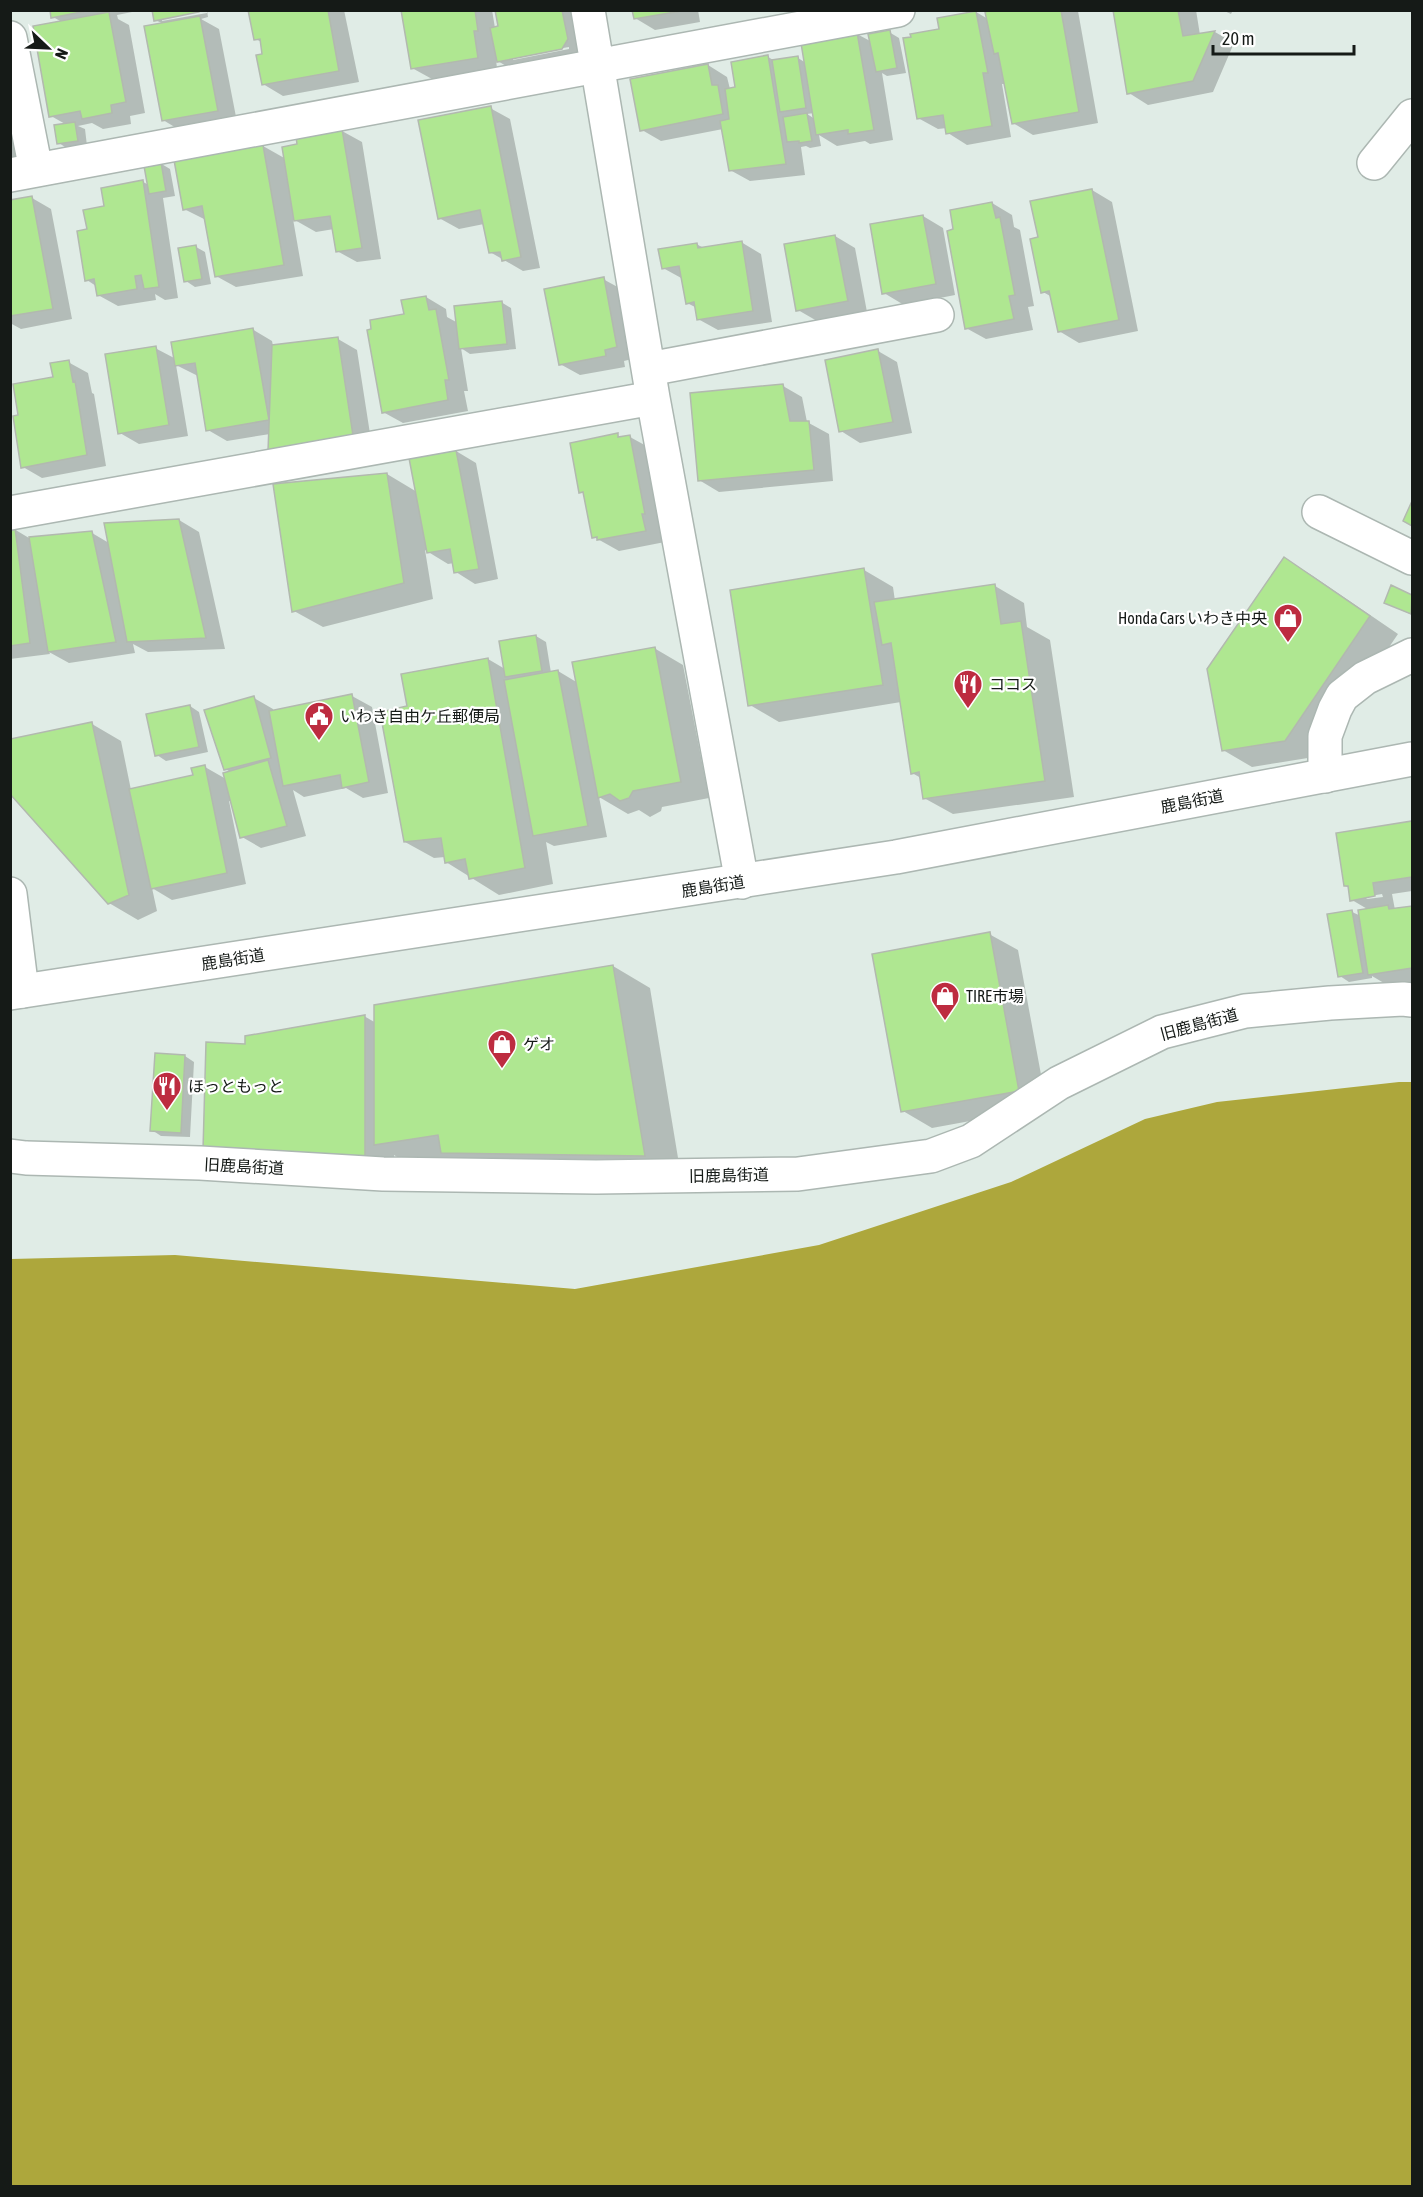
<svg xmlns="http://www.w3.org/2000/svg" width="1423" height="2197" font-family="'Asap Condensed','Noto Sans JP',sans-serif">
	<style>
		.forest { fill: #ada73c }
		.shadow { fill: #0003; fill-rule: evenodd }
		.building { fill: #afe791; stroke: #b2b9af; stroke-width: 1.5 }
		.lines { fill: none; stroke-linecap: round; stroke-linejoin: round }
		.minor-casing { stroke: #acb7b2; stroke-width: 36 }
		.tertiary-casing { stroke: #acb7b2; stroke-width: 36 }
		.minor { stroke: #fff; stroke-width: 33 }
		.tertiary { stroke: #fff; stroke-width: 33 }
		.labels { text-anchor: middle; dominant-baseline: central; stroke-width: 4.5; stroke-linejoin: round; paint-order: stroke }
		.poi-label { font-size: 16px; fill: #151a17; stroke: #fff; text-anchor: start }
		.street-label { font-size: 16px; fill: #151a17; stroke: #fff }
	</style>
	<rect width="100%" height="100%" fill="#e0ece6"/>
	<!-- forest -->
	<path class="forest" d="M1399 1082H1412V2186H11V1259L175 1255 575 1289 819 1245 1011 1182 1145 1119 1217 1102Z"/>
	<!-- shadow -->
	<path class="shadow" d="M52 10H142L117 15 118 19 129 25 145 113 130 116 131 124 103 129 92 123 78 126 85 129 87 146 68 149 59 143 67 125 51 116 62 22 53 17Z
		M154 10H201L162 18V21L207 13V10L208 17 201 19 219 29 237 122 183 132 163 120 164 24 155 20Z
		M344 10 359 82 283 96 263 84 262 42 255 39 257 11Z
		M403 10H492L495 28 500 27 497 10H579L587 51 518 73 496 60 497 68 432 79 412 68ZM569 47V49L513 60V57Z
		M634 10H698L700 22 655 30 635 18Z
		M1000 10 1078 11 1098 123 1033 135 1013 123 1005 84H1002L1011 137 967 145 948 133 947 128 938 129 918 118 941 30 976 12 988 19Z
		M1114 10H1196L1200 35 1215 32 1234 43 1213 92 1148 105 1129 93Z
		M1222 10H1233L1231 14Z
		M889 32 899 38 906 73 887 76 882 73 893 140 870 144 865 141 837 146 819 135 821 146 810 148 806 146 801 147 805 175 750 181 730 170 723 129 661 141 642 130 708 65 727 77 730 89 736 88 768 57 775 61 798 58 806 63 857 34 872 42ZM814 113 815 119 807 114Z
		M10 42 35 156 10 161Z
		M490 108 510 119 540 268 523 271 490 252 484 224 459 229 439 218Z
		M342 131 362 142 381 259 357 262 337 251 334 229 316 232 293 219 303 276 236 287 216 276 206 220 184 209 263 146 286 159Z
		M160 163 170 169 175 196 163 198 178 298 165 300 155 294 156 300 118 306 98 295 96 286 87 280 88 231 106 207 143 182 149 185Z
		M1092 190 1112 202 1138 331 1079 343 1059 331 1052 297 1043 292 1040 238Z
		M32 198 51 209 72 319 21 329 10 323V202Z
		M992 203 1012 215 1014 227 1020 230 1034 306 1028 307 1033 330 986 339 966 328Z
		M923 216 943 228 955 295 904 305 884 293Z
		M835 236 855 248 867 312 817 321 798 310Z
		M741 242 761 254 772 322 718 330 698 319 697 308 687 303 683 279 663 268 696 244 704 248Z
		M196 247 205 252 211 284 195 287 186 281Z
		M603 279 623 290 636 358 624 361 625 367 580 375 560 364Z
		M426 297 446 309 447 317 458 323 501 302 511 308 516 349 470 354 461 348 468 391H464L468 411 403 423 383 412 406 315Z
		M252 329 272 341 273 346 338 339 357 350 373 453 270 434 227 441 208 430 198 376 176 365 188 436 139 444 120 433 155 348 176 359Z
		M878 351 897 362 912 433 860 443 841 431Z
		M68 362 88 373 92 393 94 394 106 466 42 478 23 467 20 416Z
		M783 386 802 397 807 422 829 434 833 481 719 492 699 480Z
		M617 435 623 438 630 437 650 448 665 542 619 551 594 537 585 494 581 492Z
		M456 451 476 463 498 579 475 584 456 572 454 563 448 564 425 550 433 599 323 627 294 611 387 474 417 492Z
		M179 520 199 532 225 649 148 652 133 644 135 653 69 663 49 652 50 654 10 659V530L14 529 29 538 92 533 109 543Z
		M1285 559 1313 576 1398 634 1314 757 1252 767 1223 750Z
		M864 570 893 587 895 601 995 586 1024 603 1027 627 1050 640 1074 797 953 814 924 798 921 778 912 773 901 702 779 722 750 705Z
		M1392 587 1412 596V615L1395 607Z
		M536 636 546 642 551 673 558 671 578 683 654 648 683 665 709 798 662 807 661 811 650 817 639 810 628 814 599 797 607 837 554 846 546 842 553 884 499 895 446 862 445 857 434 858 405 842 409 707 488 659 505 669Z
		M352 696 372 707 388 793 363 798 346 788 304 797 293 790 306 836 261 848 242 837 232 801H229L246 884 172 900 152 888 157 911 138 920 109 903 92 724 121 741 131 790 195 777 205 767 226 779 231 772 225 769 254 698 273 709 274 712Z
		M190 706 199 712 208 752 166 761 157 755Z
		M1412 822V891L1392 894 1395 910 1412 907V982L1389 986 1372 976V978L1349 982 1340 976 1352 912 1361 916 1369 910 1352 900 1350 888 1345 886 1338 834ZM1382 894 1383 897 1367 899 1365 897Z
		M989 934 1018 950 1047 1107 932 1128 903 1111Z
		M613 966 650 988 681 1176 412 1166 394 1155V1177L267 1170 246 1046 364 1016 376 1023Z
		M185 1056 194 1062 190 1137 161 1136 152 1130Z"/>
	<!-- building -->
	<path class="building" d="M50 10H91L51 18Z
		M152 10H199V12L154 21Z
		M248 10H328L339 71 262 85 256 55 262 54 260 39 254 40Z
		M401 10H475L478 31H474L478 58 411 69Z
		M495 10H562L568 39 562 49 497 62 490 28 498 26Z
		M632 10H681V11L634 19Z
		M991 10H1061L1079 112 1012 124 998 53 994 54 985 12Z
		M1113 10H1178L1183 36 1215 31 1193 81 1127 94Z
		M976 11 988 73H983L992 126 946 134 943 115 917 119 903 38 911 37 910 34 939 29 937 18Z
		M109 12 126 102 111 105 112 113 82 119 80 111 49 117 33 26Z
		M200 16 218 111 162 121 144 26Z
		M890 30 897 68 876 72 868 34Z
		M857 32 874 130 848 134V130L816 135 801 43Z
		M768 55 786 164 729 171 720 121 729 119 725 89 735 87 731 62Z
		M798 56 806 108 780 112 772 60Z
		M708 64 712 85H718L723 114 640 131 630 79Z
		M491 106 521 257 502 261 500 252 489 253 480 210 438 219 418 120Z
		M807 113 812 141 799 143V141L787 142 783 117Z
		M75 122 78 141 57 144 54 125Z
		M342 129 362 248 336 252 330 216 294 221 282 147 297 144 296 137Z
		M263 145 284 265 215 277 202 206 183 210 174 160Z
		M161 162 166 191 149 194 144 166Z
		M143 180 159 287 144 289 141 275 135 276 137 289 97 296 94 279 85 281 77 231 87 229 83 210 104 206 101 188Z
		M1092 189 1119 320 1058 332 1049 291 1041 293 1030 239 1038 237 1030 201Z
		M32 196 53 309 10 316V200Z
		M992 202 996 218 1000 217 1015 295 1009 296 1014 319 965 329 947 231 953 229 950 210Z
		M923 215 936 284 882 294 870 224Z
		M835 235 848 301 796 311 784 244Z
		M742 241 753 311 697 320 694 302 686 304 679 266 662 269 658 249 697 243 698 248Z
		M196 245 202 279 184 282 178 248Z
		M604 277 617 347 605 350 606 356 559 365 544 289Z
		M426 296 429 310 436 309 449 380H445L448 400 382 413 367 330 371 329 370 320 404 314 401 300Z
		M502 301 507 344 459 349 454 306Z
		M253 328 269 420 206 431 195 363 175 366 171 342Z
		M338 337 354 442 268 451 272 345Z
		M156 346 169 425 118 434 105 354Z
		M878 349 893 422 839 432 825 360Z
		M69 360 73 382 75 381 87 455 21 468 13 416 18 415 13 384 53 377 50 363Z
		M783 384 790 421H809L814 470 698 481 690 393Z
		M618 433V437L630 435 645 514H642L646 531 597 540V537L592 538 583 492 579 493 570 443Z
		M456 450 479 569 454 573 450 549 427 553 409 458Z
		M387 473 404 583 292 612 273 484Z
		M1412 501V526L1403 521Z
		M179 519 206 638 127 642 104 523Z
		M10 528H15L30 643 10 646Z
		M92 531 116 642 48 652 29 537Z
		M1284 557 1370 616 1285 741 1222 751 1207 669Z
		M864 568 883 685 748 706 730 590Z
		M995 584 1001 624 1021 621 1045 781 923 799 919 772 911 774 891 643 882 645 874 602Z
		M1391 585 1412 595 1411 614 1384 603Z
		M536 635 542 671 505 677 499 641Z
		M655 647 681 782 633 791 629 798 620 801 610 794 598 798 572 662Z
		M488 658 525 868 469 879 465 859 445 863 441 838 404 842 380 712 407 706 401 674Z
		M558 670 588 826 533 836 504 680Z
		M352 694 369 782 342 788 340 775 283 786 269 711Z
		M254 696 271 758 224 770 204 710Z
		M190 705 199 747 155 756 146 714Z
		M92 722 129 895 108 904 10 794V739Z
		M268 760 287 826 240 838 223 773Z
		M205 765 227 873 151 889 129 789 193 775 191 768Z
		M1412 821V877L1373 883 1375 896 1350 901 1348 886H1344L1336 833Z
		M1388 905 1389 909 1412 906V968L1368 975 1358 910Z
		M1352 910 1363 973 1338 977 1327 914Z
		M990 932 1019 1091 901 1112 872 954Z
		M613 965 645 1156 441 1153 438 1135 374 1145V1005Z
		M365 1015V1161L203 1150 206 1042 245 1044V1036Z
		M155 1053 185 1055 181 1133 150 1131Z"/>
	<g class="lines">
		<!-- minor casing -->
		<g class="minor-casing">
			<path id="minor" d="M588 10 653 398 742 882
				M10 38 36 170
				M1374 163 1412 116
				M10 175 898 10
				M649 369 937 315
				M1319 512 1412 558
				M10 513 653 398
				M1325 776V736L1335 709 1342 696 1365 678 1412 655
				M10 894 22 991
				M10 1156 26 1158 200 1163 383 1174 596 1177 798 1174 931 1156 971 1141 1059 1083 1162 1032 1245 1011 1330 1003 1403 999 1412 1000"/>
		</g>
		<!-- tertiary casing -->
		<g class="tertiary-casing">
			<path id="tertiary" d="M10 993 896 857 1412 759"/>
		</g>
		<!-- minor -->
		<use href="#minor" class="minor"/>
		<!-- tertiary -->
		<use href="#tertiary" class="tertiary"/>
	</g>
	<!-- icons -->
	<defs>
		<g id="shop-pin" transform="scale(1.5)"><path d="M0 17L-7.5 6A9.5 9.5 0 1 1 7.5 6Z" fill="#bd2c40" stroke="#fff"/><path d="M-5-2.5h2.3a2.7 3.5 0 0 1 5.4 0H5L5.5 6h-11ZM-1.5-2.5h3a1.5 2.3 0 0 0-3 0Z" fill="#fff"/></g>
		<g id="restaurant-pin" transform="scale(1.5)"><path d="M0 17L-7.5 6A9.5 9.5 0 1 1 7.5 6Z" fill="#bd2c40" stroke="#fff"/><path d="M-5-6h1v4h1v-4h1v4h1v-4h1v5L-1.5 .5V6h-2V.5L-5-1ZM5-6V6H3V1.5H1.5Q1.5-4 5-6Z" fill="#fff"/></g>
		<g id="civic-pin" transform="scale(1.5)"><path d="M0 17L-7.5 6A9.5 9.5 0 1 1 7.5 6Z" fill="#bd2c40" stroke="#fff"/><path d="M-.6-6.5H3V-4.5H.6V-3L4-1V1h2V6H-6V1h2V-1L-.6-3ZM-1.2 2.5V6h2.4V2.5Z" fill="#fff"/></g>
	</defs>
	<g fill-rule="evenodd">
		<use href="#shop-pin" x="1288" y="618"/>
		<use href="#restaurant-pin" x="968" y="684"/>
		<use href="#civic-pin" x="319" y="716"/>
		<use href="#shop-pin" x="945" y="996"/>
		<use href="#shop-pin" x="502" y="1044"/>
		<use href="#restaurant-pin" x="167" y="1086"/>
	</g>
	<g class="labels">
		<!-- poi labels -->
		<g class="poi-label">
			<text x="1267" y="618" text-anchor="end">Honda Cars いわき中央</text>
			<text x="989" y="684">ココス</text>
			<text x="340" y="716">いわき自由ケ丘郵便局</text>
			<text x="966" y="996">TIRE市場</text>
			<text x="523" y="1044">ゲオ</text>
			<text x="188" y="1086">ほっともっと</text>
		</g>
		<!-- street labels -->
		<g class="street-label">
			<text transform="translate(1192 801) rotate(-11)">鹿島街道</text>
			<text transform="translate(713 886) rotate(-9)">鹿島街道</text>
			<text transform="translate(233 959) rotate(-9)">鹿島街道</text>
			<text transform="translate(1199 1024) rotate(-15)">旧鹿島街道</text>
			<text transform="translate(244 1166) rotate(3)">旧鹿島街道</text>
			<text transform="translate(729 1175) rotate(-1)">旧鹿島街道</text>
		</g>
	</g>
	<!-- border -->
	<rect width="1423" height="2197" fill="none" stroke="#151a17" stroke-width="24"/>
	<!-- north arrow -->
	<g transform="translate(48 48) rotate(113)" stroke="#ffffff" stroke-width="4.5" paint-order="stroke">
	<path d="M0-4.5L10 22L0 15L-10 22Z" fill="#151a17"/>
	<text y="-9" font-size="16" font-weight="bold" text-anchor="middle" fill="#151a17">N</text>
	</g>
	<!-- scale -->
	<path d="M1213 45v9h141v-9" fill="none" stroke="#151a17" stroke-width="3"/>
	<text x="1222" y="45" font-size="18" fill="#151a17" stroke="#ffffff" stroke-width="4.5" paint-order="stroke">20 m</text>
</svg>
